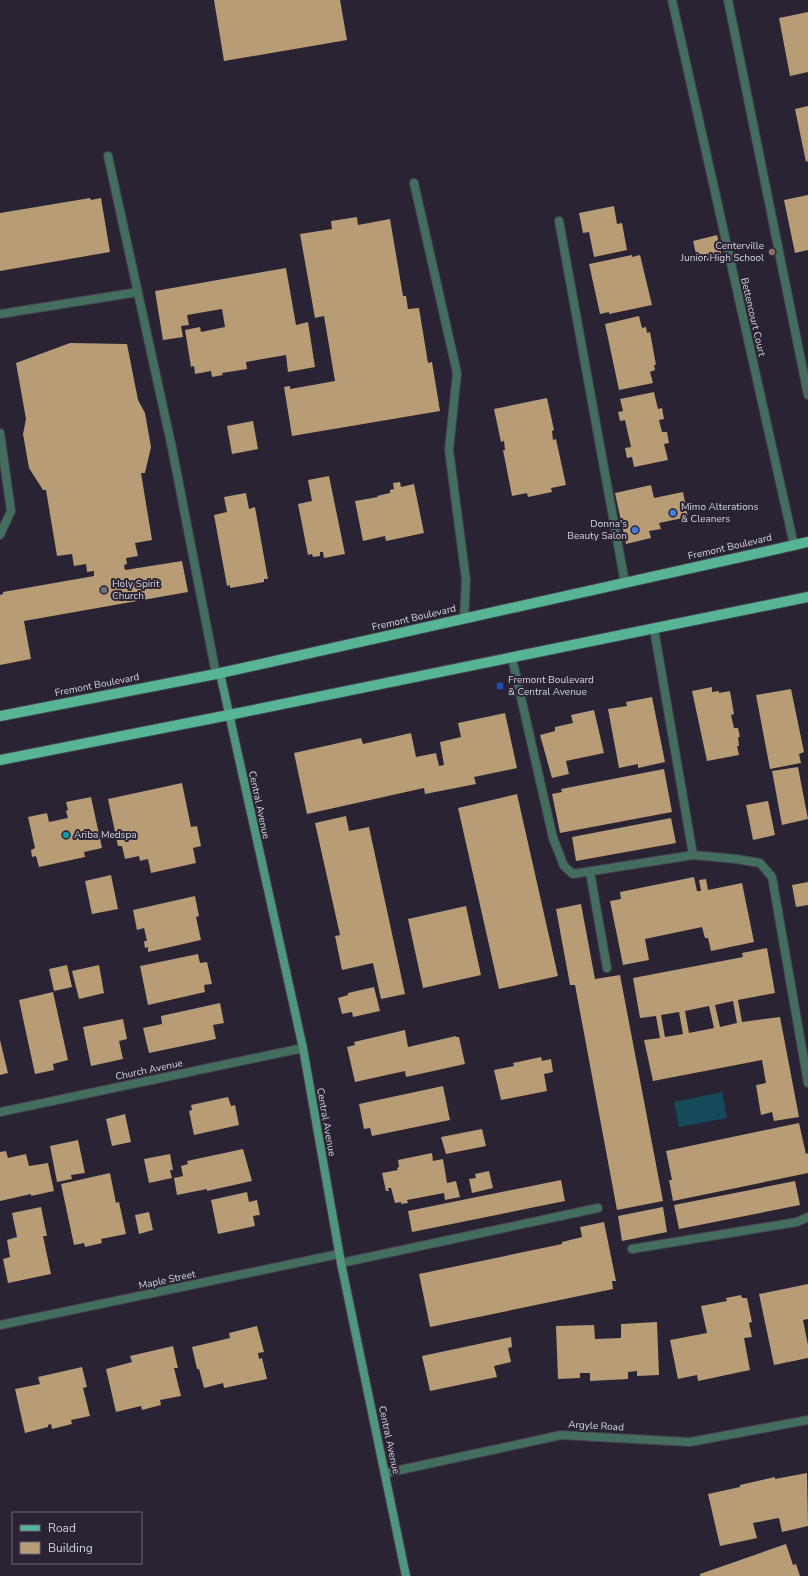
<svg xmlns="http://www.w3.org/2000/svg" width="808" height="1576" font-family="'Nunito Sans',sans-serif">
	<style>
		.water { fill: #154a5a }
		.building { fill: #b79c76; fill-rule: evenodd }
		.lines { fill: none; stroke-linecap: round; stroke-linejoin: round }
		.lane-casing { stroke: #453f4e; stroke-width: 10 }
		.street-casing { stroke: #453f4e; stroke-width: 10 }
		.secondary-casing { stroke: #453f4e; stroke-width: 10 }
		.primary-casing { stroke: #453f4e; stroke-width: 12 }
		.lane { stroke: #436e5e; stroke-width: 8 }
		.street { stroke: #436e5e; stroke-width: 8 }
		.secondary { stroke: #4f967d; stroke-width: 8 }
		.primary { stroke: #57b595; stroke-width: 10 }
		.education-dot { fill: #8d6e63; stroke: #292333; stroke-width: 1.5 }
		.shop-dot { fill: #3f7fe0; stroke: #292333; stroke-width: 1.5 }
		.worship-dot { fill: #6b7280; stroke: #292333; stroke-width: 1.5 }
		.transit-dot { fill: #1a4fb4; stroke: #292333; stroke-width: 1.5 }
		.culture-dot { fill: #0f9aa8; stroke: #292333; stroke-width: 1.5 }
		.labels { text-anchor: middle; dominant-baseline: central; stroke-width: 4; stroke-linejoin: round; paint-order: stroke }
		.poi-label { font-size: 10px; fill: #d6d3de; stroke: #292333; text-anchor: start }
		.street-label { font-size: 10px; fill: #d6d3de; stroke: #292333 }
	</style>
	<rect width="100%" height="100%" fill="#292333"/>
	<!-- water -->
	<path class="water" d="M722 1092 727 1118 679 1127 674 1102Z"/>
	<!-- building -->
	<path class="building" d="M214 0H340L347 40 224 61Z
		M808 12V72L790 76 779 18Z
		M808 106V161L806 162 795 109Z
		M808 195V250L795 253 784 200Z
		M90 198 91 200 101 198 110 252 0 271V213Z
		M614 206 617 224 622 223 627 250 594 257 589 232 583 233 579 213Z
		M357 217 358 225 390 219 403 296H406L408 309 419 308 428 363 432 362 440 411 292 436 284 387 290 386V389L335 381 324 316 315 318 300 234 332 229 331 221Z
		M717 235 722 257 698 263 693 241Z
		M632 255V257L640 255 652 305 609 314V312L600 314 589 264Z
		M286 268 296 325 308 322 315 367 288 372 286 355 246 362 247 369 222 373 223 375 212 377 211 371 195 374 194 366 191 367 185 330 200 327 201 332 225 327 222 309 187 315 189 325 181 326 183 337 163 340 155 291Z
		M639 316 642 328 646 327 647 333 650 332 656 365H654L655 370 650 372 653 383 619 390 605 324Z
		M70 343 127 344 138 400 145 413 151 447 145 473H141L152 540 135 543 138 556 126 558 127 564 124 565 125 570 182 561 188 592 24 621 31 659 0 665V595L3 594V592L94 576V571L87 572 86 564 74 566 72 554 57 556 46 490H43L29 468 23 434 26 419 16 363Z
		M654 392 658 409 662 408 664 419 659 420 662 432H667L669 443 664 444 668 460 634 467 632 457 627 458 625 448 631 447 625 420 620 421 618 412 623 411 620 399Z
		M547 398 554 430 552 431 553 440 556 439 566 485 551 488 552 492 528 497 527 493 512 496 503 450H505L504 441 501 442 494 409Z
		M253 421 258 449 232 454 227 426Z
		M329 476 345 554 324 558 323 552H320V556L313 557 312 554 308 555 298 504 312 501 308 480Z
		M400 482 401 487 414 484 424 533 386 541 385 536 363 541 355 501 378 497 377 496 390 493V490L394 489 393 483Z
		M651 485 654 498 683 492 688 517 659 523 661 529 649 531 651 538 626 544 615 493Z
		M246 493 249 509 255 507 268 579H264V582L230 588V585L227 586 214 515 227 512 224 497Z
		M712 687V692L719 691V693L730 691 734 714 731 715 734 728H738L740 737H738L739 746H737L739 755 707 761 692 691Z
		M791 689 804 752 799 754 801 763 770 769 756 695Z
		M652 697 665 762 638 768V764L619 768 608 709 627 706 626 702Z
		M594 710 604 753 566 761 569 774 552 778 540 735 555 731V727L573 723 571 715Z
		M505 713 517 768 474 777 476 784 425 794 424 788 307 814 294 753 361 738 363 744 411 733 416 757 436 753 439 766 444 765 440 742 461 737 458 723Z
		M798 767 808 819 782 825 772 771Z
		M664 769 672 812 560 833 552 794 562 792 561 789Z
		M182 783 191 827 197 826 201 846 193 848 196 863 151 873 148 859 140 861 139 856 125 859 122 846H118L108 799Z
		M517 794 558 976 499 989 458 808Z
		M91 797 102 848 84 852 85 857 39 867 36 856 32 857 31 850 35 848 28 817 47 813 49 822 68 818 66 811 68 810 66 802Z
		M768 801 775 835 753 840 746 805Z
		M346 816 349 831 369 827 405 994 381 999 373 963 342 970 335 936 340 935 315 823Z
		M671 818 676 843 576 861 572 837Z
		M111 875 118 909 92 914 85 881Z
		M694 877 697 891H701L699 880 706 879 708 890 742 883 754 942 711 951 708 938H705L702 927 645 939 649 960 623 965 610 901 621 899 620 892Z
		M808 882V905L796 907 792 885Z
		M195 896 199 916 196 917 201 940 148 952V947L145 948 144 941H147L144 928 137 930 133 910Z
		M581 904 595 979 620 975 663 1201 617 1210 575 985H570L556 909Z
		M466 906 481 975 423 988 408 919Z
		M767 948 775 993 738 1000 742 1022 780 1017 799 1117 774 1121 772 1112 761 1115 756 1085 766 1083 762 1060 653 1081 644 1040 660 1038 656 1016 640 1018 633 978 743 957 742 953ZM733 1001 737 1023 720 1027 715 1005ZM709 1006 714 1028 689 1033 685 1011ZM679 1012 683 1034 665 1037 661 1015Z
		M198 954 200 963 207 962 212 984 204 985 205 992 148 1005 140 966Z
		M67 965 72 987 54 991 49 969Z
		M99 965 104 993 79 999 72 971Z
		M374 987 380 1011 353 1017 352 1012 342 1014 338 998 348 995V993Z
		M53 992 68 1060 53 1064 54 1070 35 1074 19 1000Z
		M220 1003 224 1023 213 1025 216 1039 149 1053 143 1028 162 1024 161 1016Z
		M123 1019 127 1039 119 1041 123 1059 91 1066 83 1027Z
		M405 1030 408 1047 456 1036V1037H459L465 1064 406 1077 405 1071 355 1082 347 1047 355 1045 354 1042Z
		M0 1040 8 1073 0 1075Z
		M541 1057 542 1061 551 1059 553 1072 544 1074 547 1091 501 1100 494 1070 514 1066 513 1063Z
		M443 1086 450 1120 372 1136 370 1128 364 1129 359 1104Z
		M228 1097 231 1106 235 1105 239 1125 194 1135 189 1111 192 1110 191 1105Z
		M125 1114 131 1142 112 1146 106 1119Z
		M799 1123 806 1154 808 1153V1173L673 1201 669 1180H672L666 1151Z
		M482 1129 486 1146 446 1154 441 1137Z
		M78 1140 85 1173 71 1175 72 1179 57 1182 50 1146Z
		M243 1149 252 1181 207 1191V1189L177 1195 174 1178 183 1176 181 1166 188 1164 187 1161Z
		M6 1151 8 1158 26 1154 29 1166 48 1163 54 1191 31 1196V1194L0 1201V1152Z
		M432 1153 433 1161 443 1159 447 1183 456 1181 460 1197 445 1200 444 1193 407 1200 408 1203 401 1204V1202L395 1203 391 1188H388L389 1191H386L382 1173 398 1170 397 1168 399 1167 398 1160Z
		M170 1154 173 1170H170L172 1178 149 1183 144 1159Z
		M489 1171 493 1188 472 1193 469 1179 476 1178 475 1174Z
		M110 1173 116 1203 119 1202 126 1234 101 1239 102 1243 85 1247 84 1243 74 1245 61 1184Z
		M561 1180 565 1201 412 1232 408 1211Z
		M795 1181 800 1205 679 1229 674 1205Z
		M247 1192 249 1202 257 1200 260 1215 253 1216 255 1226 218 1234 211 1200Z
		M41 1207 47 1236H43L51 1274 8 1283 3 1259 10 1257 7 1240 17 1237 12 1213Z
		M663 1207 667 1232 622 1241 618 1216Z
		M149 1212 153 1230 139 1234 135 1215Z
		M604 1222 616 1281H612L613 1289 430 1327 419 1274 562 1244V1242L582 1237 580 1227Z
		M808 1284V1319L803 1320 808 1345V1358L774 1365 759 1294Z
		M741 1295 742 1298H747L752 1322 749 1323 752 1337 744 1338 750 1370 698 1381 697 1375 678 1379 670 1340 707 1333 701 1306 727 1301 726 1298Z
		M657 1322 659 1375 637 1376V1371L628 1372V1379L590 1381V1373H580V1378L558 1379 556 1326 594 1325 595 1339 621 1338V1324Z
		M257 1326 264 1352 258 1353 259 1359 262 1358 267 1379 224 1388 223 1383 204 1388 199 1369H197L192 1347 230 1338 229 1333Z
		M511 1337 512 1347 508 1348 511 1362 494 1366 497 1377 430 1391 422 1356Z
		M173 1346 178 1368H174L181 1396 160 1400 161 1405 142 1410 141 1406 116 1412 106 1369 132 1362 130 1356Z
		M82 1367 87 1387 83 1388 90 1416 71 1420 72 1424 52 1429 51 1424 48 1425V1427L25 1433 15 1389 40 1384 38 1377Z
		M807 1473 808 1526 782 1532 779 1518 753 1523 757 1538 720 1546 708 1494 740 1487V1485L775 1477V1479Z
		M786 1544 793 1565 796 1564 800 1576H700V1574Z"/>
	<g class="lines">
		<!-- lane casing -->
		<g class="lane-casing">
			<path id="lane" d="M728 0 808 395
				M108 156 172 448 216 674
				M414 183 457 373 449 450 466 580 464 619
				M0 314 138 292
				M0 433 11 511 0 535
				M512 658 553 838 564 866 573 874 693 855 654 629
				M693 855 736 859 760 863 772 877 808 1083
				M590 872 607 968
				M632 1249 797 1222 808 1217
				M341 1263 598 1208"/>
		</g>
		<!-- street casing -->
		<g class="street-casing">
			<path id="street" d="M672 0 794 545
				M559 221 625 583
				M0 1112 303 1048
				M0 1325 339 1254
				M386 1473 561 1435 690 1442 808 1420"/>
		</g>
		<!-- secondary casing -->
		<g class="secondary-casing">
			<path id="secondary" d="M220 673 303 1048 341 1263 406 1576"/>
		</g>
		<!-- primary casing -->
		<g class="primary-casing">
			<path id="primary" d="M0 716 216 674 808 542
				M0 760 229 715 808 597"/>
		</g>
		<!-- lane -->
		<use href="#lane" class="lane"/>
		<!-- street -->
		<use href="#street" class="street"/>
		<!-- secondary -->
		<use href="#secondary" class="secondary"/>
		<!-- primary -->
		<use href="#primary" class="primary"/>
	</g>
	<!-- markers -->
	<circle class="education-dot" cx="772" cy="252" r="4"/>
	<g class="shop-dot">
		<circle cx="673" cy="513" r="4"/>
		<circle cx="635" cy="530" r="4"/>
	</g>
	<circle class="worship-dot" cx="104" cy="590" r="4"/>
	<rect class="transit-dot" x="496" y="682" width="8" height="8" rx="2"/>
	<circle class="culture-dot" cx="66" cy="835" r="4"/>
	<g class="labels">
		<!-- poi labels -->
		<g class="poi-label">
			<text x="764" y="246" text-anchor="end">Centerville<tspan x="764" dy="12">Junior High School</tspan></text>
			<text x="681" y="507">Mimo Alterations<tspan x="681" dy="12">&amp; Cleaners</tspan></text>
			<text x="627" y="524" text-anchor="end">Donna's<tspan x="627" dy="12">Beauty Salon</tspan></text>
			<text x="112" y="584">Holy Spirit<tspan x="112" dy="12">Church</tspan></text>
			<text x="508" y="680">Fremont Boulevard<tspan x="508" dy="12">&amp; Central Avenue</tspan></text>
			<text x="74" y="835">Ariba Medspa</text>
		</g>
		<!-- street labels -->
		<g class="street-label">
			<text transform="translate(753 317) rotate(77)">Bettencourt Court</text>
			<text transform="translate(730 547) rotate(-13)">Fremont Boulevard</text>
			<text transform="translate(414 618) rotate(-13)">Fremont Boulevard</text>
			<text transform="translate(97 685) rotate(-11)">Fremont Boulevard</text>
			<text transform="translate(259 805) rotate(78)">Central Avenue</text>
			<text transform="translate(149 1070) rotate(-12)">Church Avenue</text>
			<text transform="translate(326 1122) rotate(80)">Central Avenue</text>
			<text transform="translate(167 1280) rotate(-12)">Maple Street</text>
			<text transform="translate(596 1426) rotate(3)">Argyle Road</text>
			<text transform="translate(389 1440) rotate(78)">Central Avenue</text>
		</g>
	</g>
	<!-- legend -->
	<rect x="12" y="1512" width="130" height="52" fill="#292333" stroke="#6e6977"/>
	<rect x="20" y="1525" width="20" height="6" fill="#57b595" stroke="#6e6977"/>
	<text x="48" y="1532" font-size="12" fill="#d6d3de">Road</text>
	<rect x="20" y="1542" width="20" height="12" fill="#b79c76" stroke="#6e6977"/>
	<text x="48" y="1552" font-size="12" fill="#d6d3de">Building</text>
</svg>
